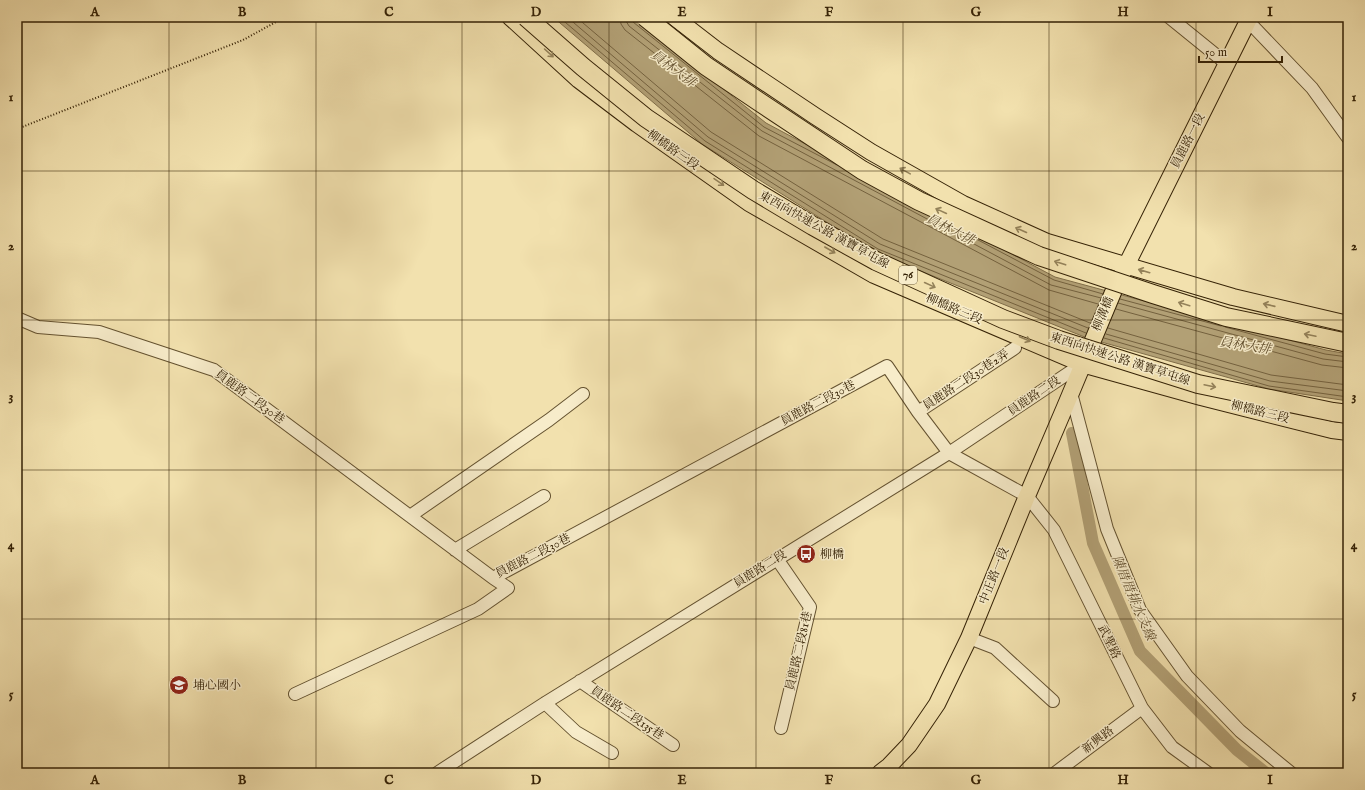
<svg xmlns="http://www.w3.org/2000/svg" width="1365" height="790" font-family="'IM FELL English','Noto Serif TC',serif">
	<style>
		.water { fill: #b2a075; stroke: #806e49 }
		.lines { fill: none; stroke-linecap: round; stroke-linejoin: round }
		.shore { stroke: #74613e; stroke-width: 1 }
		.canal { stroke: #b2a075; stroke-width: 12 }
		.minor-casing { stroke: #645230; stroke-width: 14 }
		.major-casing { stroke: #352206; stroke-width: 18 }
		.path { stroke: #352206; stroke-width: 2; stroke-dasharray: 1 2; stroke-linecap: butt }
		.minor { stroke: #f7ecca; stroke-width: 12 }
		.major { stroke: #f2e1ae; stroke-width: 16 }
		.highway-bridge-casing { stroke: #352206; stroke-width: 20; stroke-linecap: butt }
		.highway-bridge { stroke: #f2e1ae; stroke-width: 18 }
		.oneway { stroke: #94825a }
		.grid { fill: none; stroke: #352206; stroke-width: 1; stroke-opacity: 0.55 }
		.labels { text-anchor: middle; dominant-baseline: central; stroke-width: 3; stroke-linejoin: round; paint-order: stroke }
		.shield { fill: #f7ecca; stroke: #6f5f41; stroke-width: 1 }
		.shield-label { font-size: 11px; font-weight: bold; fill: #352206 }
		.street-label { font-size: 12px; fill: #352206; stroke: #f7ecca }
		.poi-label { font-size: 12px; fill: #352206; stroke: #f7ecca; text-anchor: start }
		.water-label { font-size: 13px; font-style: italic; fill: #614e2d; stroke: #f7ecca }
		.neatline { fill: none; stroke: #352206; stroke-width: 1.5 }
		.grid-label { font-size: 13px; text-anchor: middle; font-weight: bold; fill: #352206 }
	</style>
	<rect width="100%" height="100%" fill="#f2e1ae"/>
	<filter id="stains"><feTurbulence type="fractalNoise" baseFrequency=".005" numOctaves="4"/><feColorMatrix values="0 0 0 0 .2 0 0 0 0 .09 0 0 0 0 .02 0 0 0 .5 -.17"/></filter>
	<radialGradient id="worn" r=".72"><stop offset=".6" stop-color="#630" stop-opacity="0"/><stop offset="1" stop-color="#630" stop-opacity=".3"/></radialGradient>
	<!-- water -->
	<path class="water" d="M553 17H633L766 123 1055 277 1326 350 1348 354V401L1269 389 1087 338 876 253 702 144Z"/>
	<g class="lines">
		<!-- shore -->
		<path class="shore" d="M559 17 705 141 878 249 1086 333
			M567 17 708 137 880 244 1088 328
			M576 17 711 132 883 239 1090 323
			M620 17 621 24 625 30 759 136 1049 290 1098 304
			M626 17V21L629 26 762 131 1051 285 1101 298
			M631 17 633 22 764 127 837 165
			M961 231 1054 280 1103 294
			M1120 299 1221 326
			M1118 303 1323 359 1348 362
			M1116 309 1322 365 1348 368
			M1225 327 1325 354 1348 357
			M1108 328 1271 375 1348 385
			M1106 334 1270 381 1348 391
			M1104 338 1269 386 1348 397"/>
		<!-- canal -->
		<path class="canal" d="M1072 433 1093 543 1140 651 1237 750 1266 773"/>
		<!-- minor casing -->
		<g class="minor-casing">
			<path id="minor" d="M1169 17 1227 64
				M1248 21 1312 88 1348 138
				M17 318 38 327 99 332 214 370 493 578 887 366 918 412 949 453 1027 496 1054 530 1142 708 1172 747 1208 773
				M1071 393 1107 529 1140 610 1187 676 1240 731 1291 773
				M918 412 1015 348
				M410 516 549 420 583 394
				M455 550 544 496
				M777 559 810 607 781 728
				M969 638 995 648 1053 701
				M580 681 673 745
				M295 694 478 609 508 588 493 578
				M545 703 576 732 612 753
				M437 773 545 703 949 453 1082 364
				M1055 773 1142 708"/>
		</g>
		<!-- major casing -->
		<g class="major-casing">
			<path id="major" d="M510 17 579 80 637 124 749 203 874 275 1082 364 1201 397 1332 430 1348 432
				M674 17 718 51 815 116 871 152 963 204 1047 242 1233 297 1348 324
				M880 773 889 766 909 745 937 704 969 638 1027 496 1065 407 1114 290 1250 17"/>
		</g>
		<!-- path -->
		<path class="path" d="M17 129 243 40 285 17"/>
		<!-- minor -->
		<use href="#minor" class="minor"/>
		<!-- major -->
		<use href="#major" class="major"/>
		<!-- highway-bridge casing -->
		<g class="highway-bridge-casing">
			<path id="highway-bridge" d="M526 17 583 67 646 118 753 190 813 226 876 261 1003 319 1059 340 1198 384 1333 412 1348 414
				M645 17 706 66 758 101 862 170 919 201 1039 256 1153 294 1226 317 1348 343"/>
		</g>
		<!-- highway-bridge -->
		<use href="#highway-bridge" class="highway-bridge"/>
	</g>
	<!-- one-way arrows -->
	<defs><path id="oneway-shaft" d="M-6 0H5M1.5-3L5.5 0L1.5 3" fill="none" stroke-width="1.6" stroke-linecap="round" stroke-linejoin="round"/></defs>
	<g class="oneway">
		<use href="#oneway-shaft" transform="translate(549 53) rotate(42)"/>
		<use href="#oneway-shaft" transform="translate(905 171) rotate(-151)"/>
		<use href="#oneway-shaft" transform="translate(719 182) rotate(35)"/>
		<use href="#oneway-shaft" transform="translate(941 211) rotate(-155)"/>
		<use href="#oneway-shaft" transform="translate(1021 230) rotate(-156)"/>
		<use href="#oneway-shaft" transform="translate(830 250) rotate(30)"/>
		<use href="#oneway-shaft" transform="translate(1060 263) rotate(-162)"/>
		<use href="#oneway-shaft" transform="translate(1144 271) rotate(-164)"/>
		<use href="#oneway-shaft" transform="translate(930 285) rotate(25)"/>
		<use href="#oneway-shaft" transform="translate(1184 304) rotate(-163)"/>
		<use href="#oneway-shaft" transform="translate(1269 305) rotate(-167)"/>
		<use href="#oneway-shaft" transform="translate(1310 335) rotate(-168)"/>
		<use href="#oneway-shaft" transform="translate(1025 339) rotate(23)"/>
		<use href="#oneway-shaft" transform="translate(1210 386) rotate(12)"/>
	</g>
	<!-- grid -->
	<path class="grid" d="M169 17V773M316 17V773M462 17V773M609 17V773M756 17V773M903 17V773M1049 17V773M1196 17V773M17 171H1348M17 320H1348M17 470H1348M17 619H1348"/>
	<!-- icons -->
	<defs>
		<g id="bus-disc" transform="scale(1)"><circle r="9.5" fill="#8f2418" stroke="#f7ecca"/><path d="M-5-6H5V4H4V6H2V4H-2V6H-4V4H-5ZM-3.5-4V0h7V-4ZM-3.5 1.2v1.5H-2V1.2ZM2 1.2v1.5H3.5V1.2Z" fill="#fff"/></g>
		<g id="school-disc" transform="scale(1)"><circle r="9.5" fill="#8f2418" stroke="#f7ecca"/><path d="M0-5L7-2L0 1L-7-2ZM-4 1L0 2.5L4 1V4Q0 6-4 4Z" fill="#fff"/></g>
	</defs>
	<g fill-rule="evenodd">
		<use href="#bus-disc" x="806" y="554"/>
		<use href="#school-disc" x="179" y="685"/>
	</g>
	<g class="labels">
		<!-- shield labels -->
		<rect class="shield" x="899" y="266" width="18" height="18" rx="3"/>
		<g class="shield-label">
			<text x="908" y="275">76</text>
		</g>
		<!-- street labels -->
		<g class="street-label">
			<text transform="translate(1188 141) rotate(-63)">員鹿路一段</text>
			<text transform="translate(673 150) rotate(35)">柳橋路三段</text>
			<text transform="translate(824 230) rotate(29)">東西向快速公路 漢寶草屯線</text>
			<text transform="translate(954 309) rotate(23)">柳橋路三段</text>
			<text transform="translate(1103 314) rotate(-67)">柳溝橋</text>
			<text transform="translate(1120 359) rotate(18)">東西向快速公路 漢寶草屯線</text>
			<text transform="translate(966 380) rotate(-33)">員鹿路二段30巷2弄</text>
			<text transform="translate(1034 396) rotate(-34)">員鹿路二段</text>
			<text transform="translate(250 397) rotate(36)">員鹿路二段30巷</text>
			<text transform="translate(818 403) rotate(-28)">員鹿路二段30巷</text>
			<text transform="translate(1260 412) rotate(14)">柳橋路三段</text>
			<text transform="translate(533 556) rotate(-27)">員鹿路二段30巷</text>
			<text transform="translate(760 569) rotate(-32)">員鹿路二段</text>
			<text transform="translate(994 576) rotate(-68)">中正路一段</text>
			<text transform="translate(1109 642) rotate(64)">武聖路</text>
			<text transform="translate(799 651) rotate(-77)">員鹿路二段81巷</text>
			<text transform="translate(627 713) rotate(34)">員鹿路二段135巷</text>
			<text transform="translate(1098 740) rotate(-37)">新興路</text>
		</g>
		<!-- poi labels -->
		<g class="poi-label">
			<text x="820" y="554">柳橋</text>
			<text x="193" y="685">埔心國小</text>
		</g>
		<!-- water labels -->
		<g class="water-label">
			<text transform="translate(673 69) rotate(37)">員林大排</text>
			<text transform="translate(950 230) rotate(27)">員林大排</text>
			<text transform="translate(1245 346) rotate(9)">員林大排</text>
			<text transform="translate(1133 598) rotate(67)">陳厝厝排水支線</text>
		</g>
	</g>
	<!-- margin -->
	<rect width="1365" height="790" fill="none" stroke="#f2e1ae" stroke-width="44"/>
	<!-- scale -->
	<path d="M1199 56v6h83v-6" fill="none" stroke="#352206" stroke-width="2"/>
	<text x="1205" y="56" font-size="12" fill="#352206" stroke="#f7ecca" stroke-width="3" paint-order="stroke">50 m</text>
	<rect x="22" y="22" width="1321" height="746" class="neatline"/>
	<g class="grid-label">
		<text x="95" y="16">A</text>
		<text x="242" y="16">B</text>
		<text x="389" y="16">C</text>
		<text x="536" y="16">D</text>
		<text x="682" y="16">E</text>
		<text x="829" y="16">F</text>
		<text x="976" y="16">G</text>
		<text x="1123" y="16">H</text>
		<text x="1270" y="16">I</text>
		<text x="11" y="101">1</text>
		<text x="1354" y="101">1</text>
		<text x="11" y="250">2</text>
		<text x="1354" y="250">2</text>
		<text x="11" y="400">3</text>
		<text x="1354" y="400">3</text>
		<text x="11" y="549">4</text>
		<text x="1354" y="549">4</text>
		<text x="11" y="698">5</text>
		<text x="1354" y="698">5</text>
		<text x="95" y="784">A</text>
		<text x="242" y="784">B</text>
		<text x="389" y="784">C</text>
		<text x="536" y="784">D</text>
		<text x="682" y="784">E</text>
		<text x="829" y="784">F</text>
		<text x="976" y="784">G</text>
		<text x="1123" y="784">H</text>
		<text x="1270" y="784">I</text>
	</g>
	<rect width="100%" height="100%" filter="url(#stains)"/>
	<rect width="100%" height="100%" fill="url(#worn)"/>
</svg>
